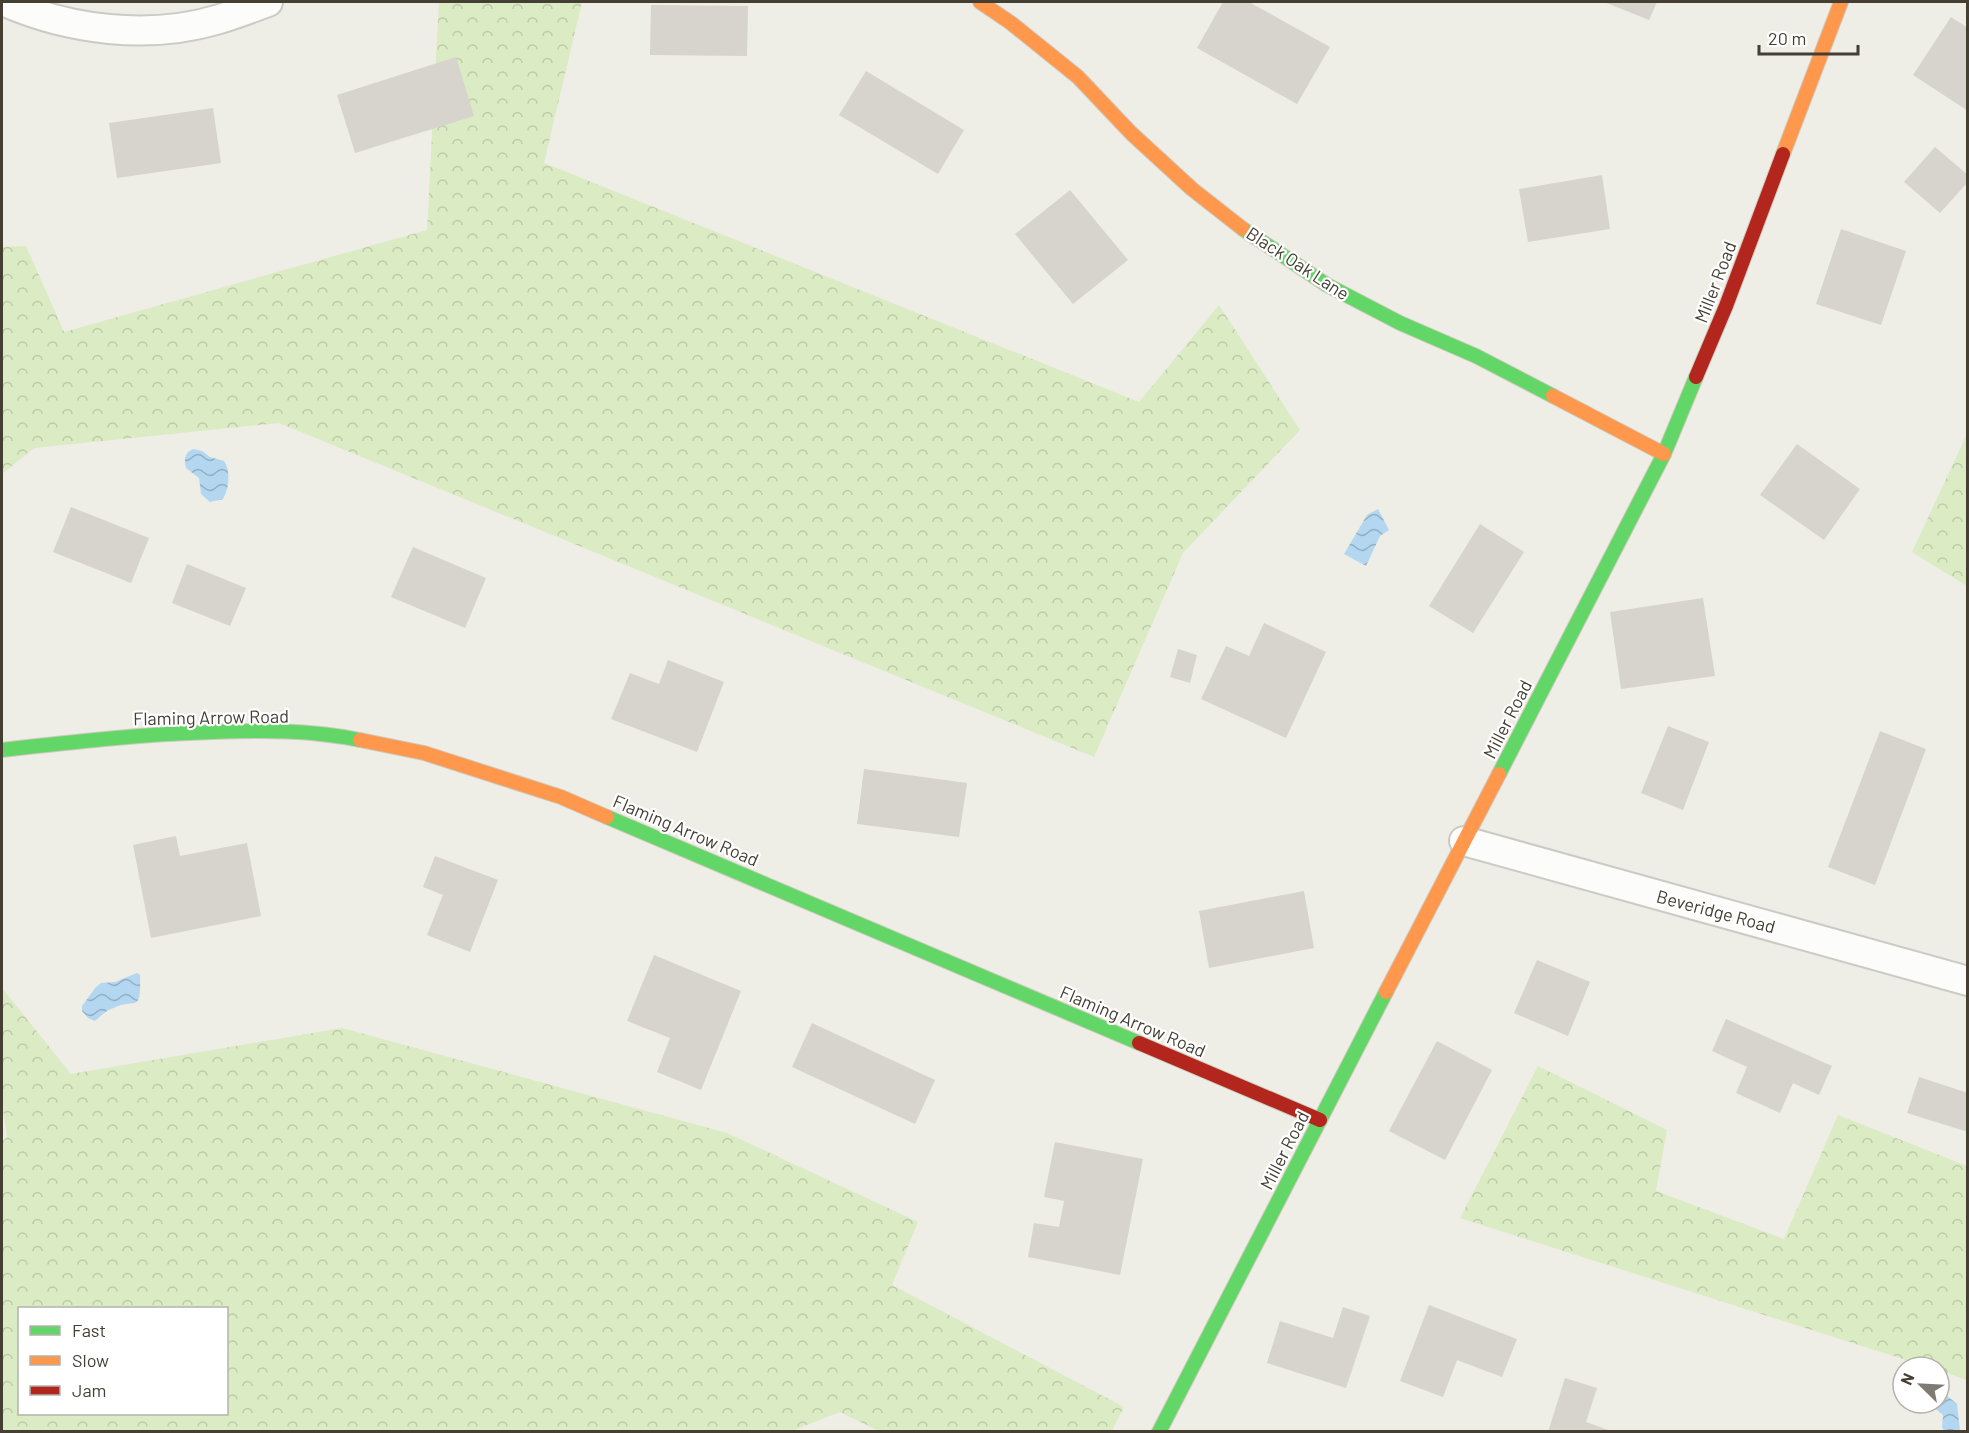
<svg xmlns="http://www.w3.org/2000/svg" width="1969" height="1433" font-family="Barlow,sans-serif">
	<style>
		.forest { fill: url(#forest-crowns); fill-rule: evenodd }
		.water { fill: url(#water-waves) }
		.building { fill: #d6d4cd }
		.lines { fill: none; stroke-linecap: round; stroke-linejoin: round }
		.street-casing { stroke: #cccac4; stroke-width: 32 }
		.fast-casing { stroke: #cecabd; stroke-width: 16 }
		.slow-casing { stroke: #cecabd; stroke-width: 16 }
		.jam-casing { stroke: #cecabd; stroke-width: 16 }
		.street { stroke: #fcfcfb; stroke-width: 28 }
		.fast { stroke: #63d668; stroke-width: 14 }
		.slow { stroke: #ff974d; stroke-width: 14 }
		.jam { stroke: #b3261e; stroke-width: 14 }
		.labels { text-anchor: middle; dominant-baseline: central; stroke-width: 4.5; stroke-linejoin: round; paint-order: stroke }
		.street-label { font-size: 18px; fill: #443e33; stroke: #fff }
	</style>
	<defs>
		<pattern id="forest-crowns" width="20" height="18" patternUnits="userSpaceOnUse" patternTransform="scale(1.5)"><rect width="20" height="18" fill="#dbebc4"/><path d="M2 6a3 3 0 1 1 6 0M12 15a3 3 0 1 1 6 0" fill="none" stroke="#bdcba9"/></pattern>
		<pattern id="water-waves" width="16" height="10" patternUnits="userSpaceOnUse" patternTransform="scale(1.5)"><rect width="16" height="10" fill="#b3d7f0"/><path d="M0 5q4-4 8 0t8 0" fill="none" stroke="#93b0c3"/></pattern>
	</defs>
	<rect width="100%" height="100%" fill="#eeede6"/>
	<!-- forest -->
	<path class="forest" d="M439 2H582L544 163 1139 402 1219 305 1300 430 1183 553 1094 757 279 423 34 448 2 474V247L26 246 64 332 427 230Z
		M1967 434V586L1912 552Z
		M2 988 71 1074 342 1028 727 1133 918 1222 892 1285 1124 1407 1111 1432 879 1431 840 1412 789 1432 2 1431V1142L7 1137 2 1102ZM20 1308H226V1414H20Z
		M1538 1066 1667 1130 1656 1191 1784 1239 1838 1115 1967 1166V1380L1939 1370V1367H1928L1460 1218Z"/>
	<!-- water -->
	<path class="water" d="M193 449 202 451 210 457 224 461C231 470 229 489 223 499L210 502 201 494 199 478 186 468C184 460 184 453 193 449Z
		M1378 509 1389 530 1380 536 1366 566 1344 554 1367 515Z
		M137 973 140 975C141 1016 136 996 111 1009 105 1011 100 1017 95 1021L88 1018 82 1011V1006L96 987 101 983 115 982Z
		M1939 1389 1957 1404 1960 1431H1944L1942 1427 1943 1415 1929 1403H1939Z"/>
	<!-- building -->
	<path class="building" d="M1223 2H1249L1330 47 1297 104 1197 48Z
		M1604 2H1657L1649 20Z
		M651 5 748 6 747 56 650 55Z
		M1951 17 1968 28V111L1913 75Z
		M456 57 474 116 355 153 337 95Z
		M866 71 964 130 938 174 839 115Z
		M213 108 221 163 117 178 109 123Z
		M1935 147 1968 175V182L1940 213 1904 182Z
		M1602 175 1610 229 1528 242 1519 189Z
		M1070 190 1128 260 1073 304 1015 234Z
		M1841 229 1906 251 1881 325 1816 304Z
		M1797 444 1860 489 1824 540 1760 495Z
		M71 507 149 538 131 583 53 552Z
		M1480 524 1524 552 1473 633 1429 606Z
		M413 547 486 578 465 628 391 597Z
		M187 564 246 588 230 626 172 603Z
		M1703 598 1715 676 1621 689 1610 612Z
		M1264 623 1326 652 1286 738 1201 699 1226 646 1249 656Z
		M1178 649 1197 655 1190 683 1170 677Z
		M668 660 724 682 697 752 611 719 630 673 659 684Z
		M1668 726 1709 742 1683 810 1641 793Z
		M1880 731 1926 749 1875 885 1828 867Z
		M864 769 967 783 959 837 857 824Z
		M176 836 180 856 247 843 261 916 151 938 133 845Z
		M435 856 498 880 470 952 427 935 443 895 423 887Z
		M1304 891 1314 948 1209 968 1199 911Z
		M654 955 741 991 701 1090 657 1072 670 1038 627 1021Z
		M1537 960 1590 982 1568 1036 1514 1013Z
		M1726 1019 1832 1066 1819 1095 1793 1083 1780 1113 1736 1093 1747 1067 1712 1051Z
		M812 1023 935 1080 915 1124 792 1067Z
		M1437 1041 1492 1070 1445 1160 1389 1131Z
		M1919 1077 1968 1093V1132L1907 1113Z
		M1055 1142 1143 1159 1120 1275 1028 1257 1034 1223 1059 1227 1064 1201 1044 1197Z
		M1429 1305 1517 1339 1502 1377 1457 1360 1443 1397 1400 1381Z
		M1343 1307 1370 1316 1346 1388 1267 1363 1280 1321 1333 1338Z
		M1565 1378 1597 1388 1586 1422 1614 1432H1548Z"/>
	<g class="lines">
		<!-- street casing -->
		<g class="street-casing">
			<path id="street" d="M5 2C69 30 148 40 216 20 234 15 251 8 268 2
				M1464 841 1968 981"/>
		</g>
		<!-- fast casing -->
		<g class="fast-casing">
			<path id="fast" d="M1243 229 1327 285 1400 323 1476 356 1553 396
				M2 750C72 742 143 734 213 732 262 730 312 730 360 740
				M1499 774 1664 454 1696 377
				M607 817 1139 1043
				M1159 1432 1386 992"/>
		</g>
		<!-- slow casing -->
		<g class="slow-casing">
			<path id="slow" d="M980 2 1011 23 1078 77 1131 133 1192 189 1243 229
				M1783 154 1841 2
				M1553 396 1664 454
				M360 740 424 753 561 797 607 817
				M1386 992 1499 774"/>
		</g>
		<!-- jam casing -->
		<g class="jam-casing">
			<path id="jam" d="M1696 377 1726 306 1783 154
				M1139 1043 1320 1120"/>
		</g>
		<!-- street -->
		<use href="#street" class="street"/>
		<!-- fast -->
		<use href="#fast" class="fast"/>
		<!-- slow -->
		<use href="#slow" class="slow"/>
		<!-- jam -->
		<use href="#jam" class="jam"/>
	</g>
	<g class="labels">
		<!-- street labels -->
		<g class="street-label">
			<text transform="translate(1298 263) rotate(33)">Black Oak Lane</text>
			<text transform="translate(1715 282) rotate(-69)">Miller Road</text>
			<text transform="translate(211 717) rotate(-1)">Flaming Arrow Road</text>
			<text transform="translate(1507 719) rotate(-63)">Miller Road</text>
			<text transform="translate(686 830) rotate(23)">Flaming Arrow Road</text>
			<text transform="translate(1716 911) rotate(15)">Beveridge Road</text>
			<text transform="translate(1133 1021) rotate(23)">Flaming Arrow Road</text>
			<text transform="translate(1284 1150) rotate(-63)">Miller Road</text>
		</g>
	</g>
	<!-- border -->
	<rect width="1969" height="1433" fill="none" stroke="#443e33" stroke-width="6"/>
	<!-- legend -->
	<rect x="18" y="1307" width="210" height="108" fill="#ffffff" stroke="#b4b2ad" stroke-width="1.5"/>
	<rect x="30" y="1326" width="30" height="9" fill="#63d668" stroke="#b4b2ad" stroke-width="1.5"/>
	<text x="72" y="1337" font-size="18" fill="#443e33">Fast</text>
	<rect x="30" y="1356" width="30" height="9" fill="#ff974d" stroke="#b4b2ad" stroke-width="1.5"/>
	<text x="72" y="1367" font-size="18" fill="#443e33">Slow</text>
	<rect x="30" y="1386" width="30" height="9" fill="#b3261e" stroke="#b4b2ad" stroke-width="1.5"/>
	<text x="72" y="1397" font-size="18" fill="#443e33">Jam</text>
	<!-- north arrow -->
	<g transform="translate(1921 1385) rotate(294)"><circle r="28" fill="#ffffff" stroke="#b4b2ad" stroke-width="1.5"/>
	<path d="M0-4.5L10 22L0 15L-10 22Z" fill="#807b72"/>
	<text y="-9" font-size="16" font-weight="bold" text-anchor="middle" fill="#443e33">N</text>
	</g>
	<!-- scale -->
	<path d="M1759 45v9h99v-9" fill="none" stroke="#443e33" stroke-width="3"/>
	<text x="1768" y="45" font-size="18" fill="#443e33" stroke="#ffffff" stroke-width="4.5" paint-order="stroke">20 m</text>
</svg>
